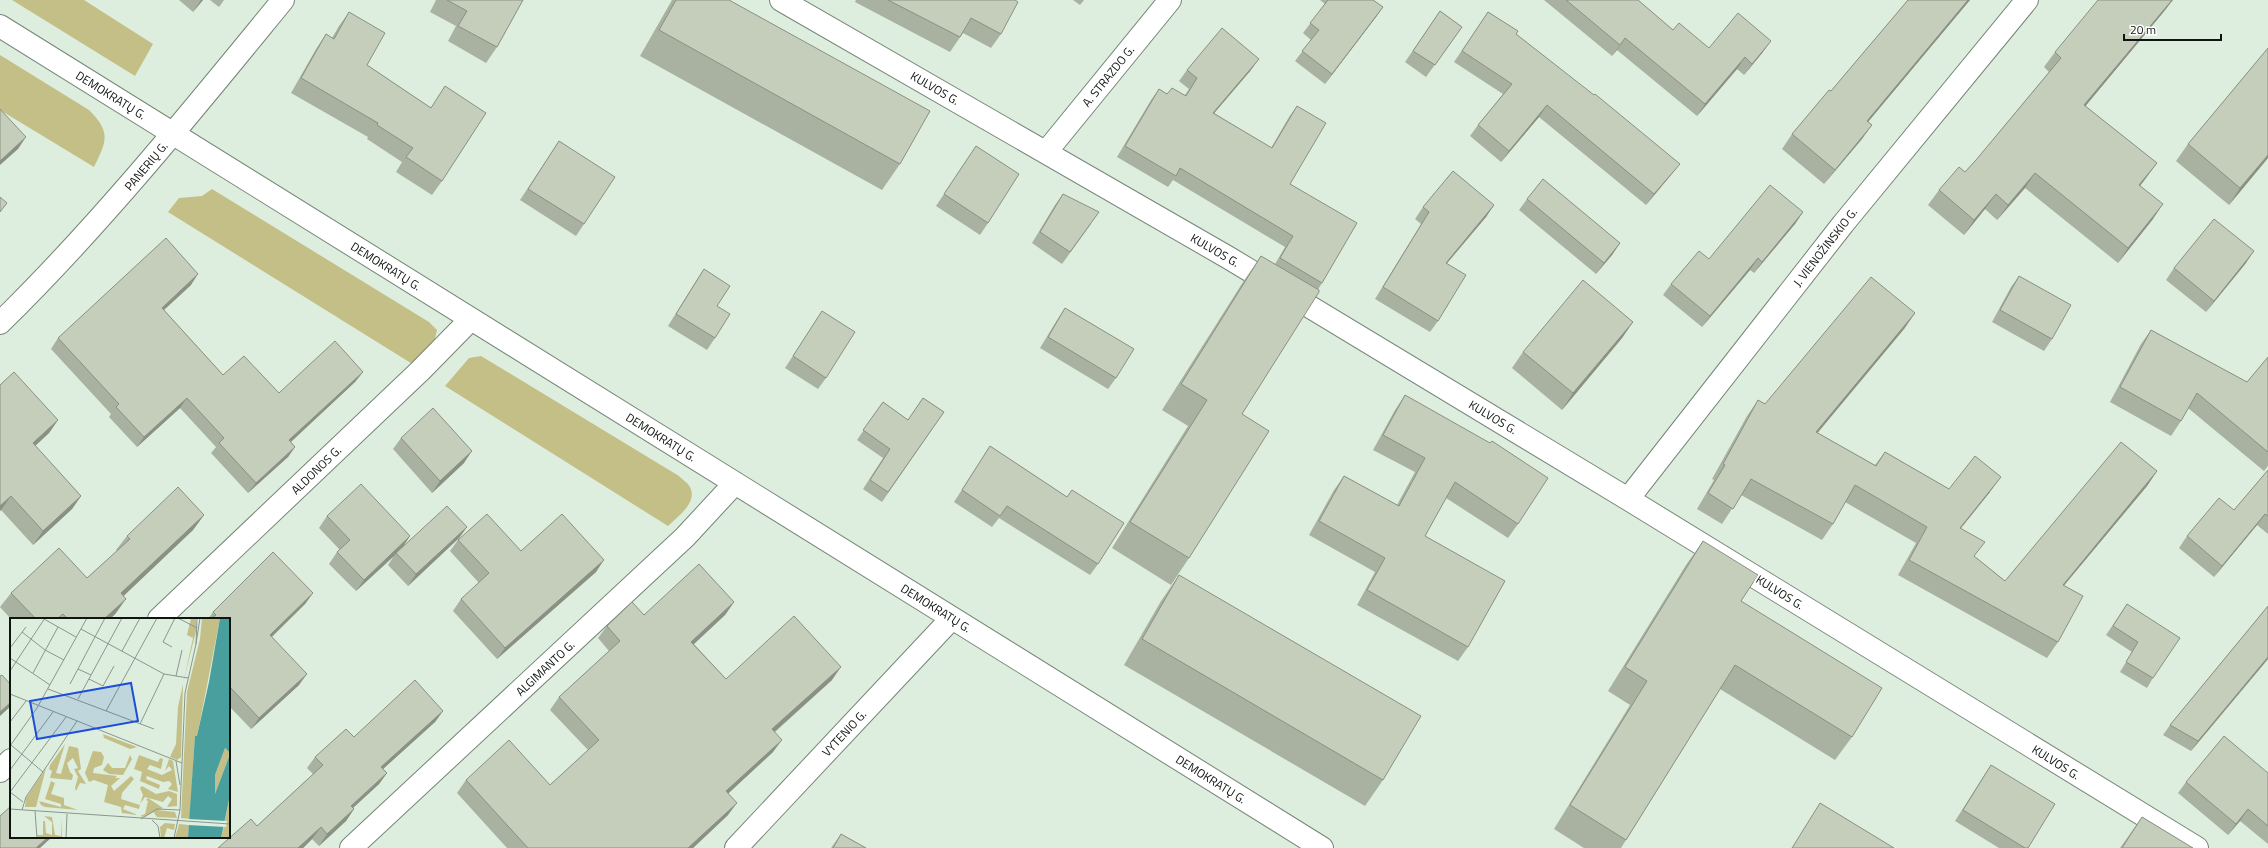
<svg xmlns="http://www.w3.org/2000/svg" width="2268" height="848" font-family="'Titillium Web',sans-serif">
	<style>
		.green { fill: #c4bf86 }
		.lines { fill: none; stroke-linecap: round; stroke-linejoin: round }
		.street-casing { stroke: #758577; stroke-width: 24 }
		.secondary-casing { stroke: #758577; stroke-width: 24 }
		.street { stroke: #fff; stroke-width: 22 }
		.secondary { stroke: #fff; stroke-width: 22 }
		.wall { fill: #a9b1a1 }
		.shaded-wall { fill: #8a9083 }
		.building { fill: #c5cebb; stroke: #8a9083 }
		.labels { text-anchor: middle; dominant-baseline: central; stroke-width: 4; stroke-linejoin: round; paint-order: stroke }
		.street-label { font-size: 12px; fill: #0e140f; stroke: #fff }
		.inset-road { fill: none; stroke: #8a978c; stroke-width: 1 }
		.view { fill: #1d4ed8; fill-opacity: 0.15; stroke: #1d4ed8; stroke-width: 2 }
		.inset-edge { fill: none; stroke: #0e140f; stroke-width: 2 }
	</style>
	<rect width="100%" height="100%" fill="#ddeedf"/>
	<!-- green -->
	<path class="green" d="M12 0H84L153 44 135 76Z
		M0 55 89 110C111 132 107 141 94 167L0 110Z
		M212 189 429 322 437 330 434 343 414 365 168 212 179 198 202 196Z
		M481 356 679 476C682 479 688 483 690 487 698 503 677 517 668 526L445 386 469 358Z"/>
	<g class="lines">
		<!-- street casing -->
		<g class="street-casing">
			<path id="street" d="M781 0 1229 258 1628 499 2197 848
				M0 26 1322 848
				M1046 152 1170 0
				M1628 499 1843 224 2027 0
				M159 619 421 370 471 319
				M0 771 11 760
				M351 848 685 537 735 483
				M736 848 952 618"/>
		</g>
		<!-- secondary casing -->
		<g class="secondary-casing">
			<path id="secondary" d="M0 323C102 223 192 111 283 0"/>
		</g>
		<!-- street -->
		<use href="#street" class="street"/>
		<!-- secondary -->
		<use href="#secondary" class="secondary"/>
	</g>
	<!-- wall -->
	<path class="wall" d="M179 0H203L193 12Z
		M210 0H224L219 7Z
		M436 0H523L497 47 486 63 448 41 456 26 430 12Z
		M672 0H729L900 164 882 190 640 56Z
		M856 0H1015L1001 34 991 48 963 33 950 52 855 2Z
		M1073 0H1084L1080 5Z
		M1320 0H1373L1383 7 1376 17 1325 84 1295 61 1311 40 1303 33 1325 4Z
		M1544 0H1638L1673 30 1709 48 1763 52 1744 75 1737 69 1697 116 1617 50 1612 56Z
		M1908 0H1970L1868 122 1862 139 1824 184 1782 149 1792 134 1831 91Z
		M2166 9 2085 106 2157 163 2140 186 2153 219 2118 263 2025 188 1997 220 1985 209 1964 235 1928 205 1939 190 1965 172 1976 160 2049 72 2044 67 2055 52Z
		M1440 11 1462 27 1426 77 1405 62Z
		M349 12 367 65 431 108 445 86 442 181 432 195 396 172 402 162 367 139 368 137 291 93 316 49 326 34 332 38 339 26Z
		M1488 12 1516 34 1671 175 1646 205 1539 117 1501 162 1470 136 1478 125 1503 94 1454 62Z
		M2268 48V158L2229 205 2176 161 2188 144Z
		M1187 70H1251L1214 113 1271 148 1289 117 1297 106 1290 184 1322 283 1242 414 1189 558 1171 585 1112 548 1188 426 1162 410 1243 282 1261 256 1275 264 1285 247 1173 180 1168 187 1117 157 1151 100 1159 89 1167 94 1185 95 1189 89 1179 81Z
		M559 141 584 224 576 236 520 200Z
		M976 146 988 223 980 235 936 206Z
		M1063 194 1091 224 1062 264 1032 243 1055 205Z
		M1527 199 1620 243 1612 255 1596 274 1519 210Z
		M1494 205 1486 217 1447 263 1438 321 1430 332 1375 299 1421 224 1415 219 1423 207Z
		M1803 212 1795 224 1754 273 1750 270 1702 327 1663 295 1671 284 1709 259Z
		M2246 263 2206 312 2166 280 2174 268Z
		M704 269 717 306 715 338 707 350 668 326 696 281Z
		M2019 276 2052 339 2044 351 1992 322 2011 287Z
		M191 285 164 310 223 375 279 393 363 372 355 382 291 442 295 447 288 457 248 493 211 453 216 447 180 408 137 447 109 417 111 414 51 349 58 338Z
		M1065 308 1116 378 1108 389 1040 348 1057 320Z
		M822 311 826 378 818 389 785 368Z
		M1915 313 1904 329 1817 433 1875 465 1885 452 1949 489 1990 492 1961 528 1975 557 2005 581 2157 471 2147 486 2064 585 2058 642 2047 658 1898 575 1916 543 1845 502 1833 524 1822 540 1741 495 1722 524 1697 509 1714 480 1712 479 1747 416 1758 400 1765 404Z
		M1633 322 1622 338 1562 410 1512 368 1523 352Z
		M2151 330 2247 382 2268 357V466L2264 471 2188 408 2181 421 2171 436 2110 402 2141 344Z
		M0 385 58 420 49 433 35 446 81 496 72 509 33 545 1 510 0 511Z
		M1405 395 1518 524 1508 538 1446 498 1425 536 1468 647 1458 661 1357 605 1375 572 1309 535 1334 490 1344 476 1397 505 1415 472 1373 450 1395 410Z
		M923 398 944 412 882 502 863 489 883 458 857 440 883 402 908 420Z
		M401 438 464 463 432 493 393 449Z
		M990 446 1067 497 1072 490 1098 564 1090 575 999 518 992 527 954 502Z
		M2268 470V534L2257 525 2214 577 2179 548 2187 536 2234 510Z
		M204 515 193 530 123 596 116 613 110 619H11L0 607 11 593 87 578 117 551 116 550 127 536Z
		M327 516 410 536 404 545 467 527 459 538 408 586 388 565 394 556 356 591 329 564 337 552 340 550 319 528Z
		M458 540 521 551 596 572 497 659 453 611 461 599 479 583 450 551Z
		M1703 541 1741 601 1852 737 1835 760 1720 689 1626 840 1621 848H1584L1554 829 1630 705 1608 691 1686 565Z
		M1179 575 1383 780 1365 806 1124 665 1161 601Z
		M313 593 305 604 272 637 299 685 251 729 229 706V619H208L213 612Z
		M734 602 725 615 694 644 726 679 832 680 775 732 773 752 728 793V815L693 848H507L457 793 466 780 550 785 588 750 550 710 559 697 609 651 598 638 607 626 644 615Z
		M2127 604 2153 678 2147 688 2120 672 2132 652 2106 635Z
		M2268 606V659L2191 751 2163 735 2170 725Z
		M443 711 435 722 383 769 387 773 379 784 353 808 354 809 346 821 319 846 312 839 303 848H218L257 826 313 774 307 768 315 757 354 737Z
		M1991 765 2028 848H1999L1955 821 1983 777Z
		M2268 773V844L2240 821 2228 835 2178 793 2186 782Z
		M2142 817 2193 848H2120Z
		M841 834 866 848H831Z"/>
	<!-- shaded-wall -->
	<path class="shaded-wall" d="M201 0H203L193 12Z
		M1968 0H1970L1857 135 1867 121Z
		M2172 0H2173L2166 9 2074 120 2084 105Z
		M1383 7 1376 17 1325 84 1332 74Z
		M1625 38 1617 50 1612 56 1620 45Z
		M1771 41 1763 52 1744 75 1752 64Z
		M1745 57 1737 69 1697 116 1705 104Z
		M1259 59 1251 70 1205 124 1213 113Z
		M1547 105 1539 117 1501 162 1509 151Z
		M1872 125 1862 139 1824 184 1835 170Z
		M26 137 18 149 0 165V161Z
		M2268 155V158L2229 205 2240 188Z
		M2157 163 2146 178 2129 200 2139 185Z
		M1680 164 1671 175 1646 205 1654 194Z
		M2035 173 2025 188 1997 220 2008 205Z
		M1996 194 1985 209 1964 235 1974 220Z
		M2163 204 2153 219 2118 263 2128 248Z
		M1494 205 1486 217 1438 274 1446 263Z
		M1803 212 1795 224 1754 273 1762 262Z
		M1620 243 1612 255 1596 274 1604 263Z
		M2254 251 2246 263 2206 312 2214 301Z
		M1758 258 1750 270 1702 327 1710 316Z
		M198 274 191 285 155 318 162 308Z
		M1915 313 1904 329 1805 448 1816 432Z
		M1633 322 1622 338 1562 410 1573 393Z
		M363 372 355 382 282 450 289 440Z
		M187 398 180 408 137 447 144 437Z
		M58 420 49 433 23 457 33 443Z
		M295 447 288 457 248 493 256 483Z
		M472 451 464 463 432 493 440 481Z
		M2157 471 2147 486 2052 600 2063 585Z
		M2001 477 1990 492 1949 543 1960 528Z
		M11 496 1 510 0 511V506Z
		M81 496 72 509 33 545 43 531Z
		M2265 514 2257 525 2214 577 2222 566Z
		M204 515 193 530 111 608 121 593Z
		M467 527 459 538 408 586 416 574Z
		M410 536 402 548 396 553 394 556 356 591 364 580Z
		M604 560 596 572 497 659 505 648Z
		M313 593 305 604 262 646 270 635Z
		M126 599 116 613 110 619H104Z
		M734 602 725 615 682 655 691 642Z
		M2268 657V659L2191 751 2198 741Z
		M841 667 832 680 763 742 772 729Z
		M307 674 299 685 251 729 259 718Z
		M11 702V706L0 716V712Z
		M443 711 435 722 373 778 381 767Z
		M782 740 773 752 717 804 726 791Z
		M387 773 379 784 343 817 351 806Z
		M737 803 728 815 693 848H688Z
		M354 809 346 821 319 846 327 834Z
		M2248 809 2240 821 2228 835 2236 824Z
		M321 827 312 839 303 848H298Z
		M48 837H52L40 848H36Z"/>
	<!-- building -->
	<path class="building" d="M447 0H523L497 47 458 26 467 11Z
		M676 0H729L930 111 900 164 659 30Z
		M888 0H1015L1018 2 1001 34 971 18 960 37Z
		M1328 0H1373L1383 7 1332 74 1302 51 1319 30 1310 23Z
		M1566 0H1638L1673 30 1679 23 1709 48 1738 13 1771 41 1752 64 1745 57 1705 104 1625 38 1620 45Z
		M1908 0H1968L1867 121 1872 125 1835 170 1792 134 1829 90 1831 91Z
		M2098 0H2172L2084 105 2157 163 2139 185 2163 204 2128 248 2035 173 2008 205 1996 194 1974 220 1939 190 1959 167 1965 172 1976 160 2061 58 2055 52Z
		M1440 11 1462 27 1435 65 1413 51Z
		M349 12 385 33 367 65 431 108 445 86 486 113 442 181 406 157 413 148 377 125 378 123 301 78 326 34 334 39Z
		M1488 12 1518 31 1516 34 1594 95 1595 94 1680 164 1654 194 1547 105 1509 151 1478 125 1512 84 1462 51Z
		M1222 28 1259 59 1213 113 1272 148 1297 106 1326 123 1290 184 1357 223 1322 283 1280 258 1293 236 1180 168 1176 176 1125 146 1159 89 1167 94 1172 88 1186 96 1197 78 1187 70Z
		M2268 48V155L2240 188 2188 144Z
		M0 109 26 137 0 161Z
		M559 141 615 177 584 224 528 189Z
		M976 146 1019 174 988 223 944 194Z
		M1453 171 1494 205 1446 263 1466 275 1438 321 1383 287 1429 212 1423 207Z
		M1543 179 1620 243 1604 263 1527 199Z
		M1770 185 1803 212 1762 262 1758 258 1710 316 1671 284 1699 251 1709 259Z
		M1063 194 1099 212 1070 252 1040 232Z
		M0 197 7 203 0 212Z
		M2214 219 2254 251 2214 301 2174 268Z
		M166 238 198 274 162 308 223 375 244 356 279 393 335 341 363 372 289 440 295 447 256 483 219 443 224 438 187 398 144 437 116 407 119 404 58 338Z
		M1261 256 1319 290V292L1242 414 1269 431 1189 558 1130 522 1207 400 1181 384Z
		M704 269 730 286 717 306 730 314 715 338 676 314Z
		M2019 276 2071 305 2052 339 2000 310Z
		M1871 277 1915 313 1816 432 1876 466 1885 452 1949 489 1975 456 2001 477 1960 528 1985 542 1974 556 2005 581 2121 442 2157 471 2063 585 2083 596 2058 642 1909 560 1927 527 1855 485 1833 524 1751 479 1733 509 1708 493 1725 465 1723 464 1758 400 1765 404Z
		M1583 280 1633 322 1573 393 1523 352Z
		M1065 308 1134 349 1116 378 1048 337Z
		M822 311 855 332 826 378 793 356Z
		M2151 330 2247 382 2268 357V452L2197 393 2181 421 2120 387Z
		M14 372 58 420 33 443 81 496 43 531 11 496 0 506V385Z
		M1405 395 1490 443 1492 441 1548 478 1518 524 1455 482 1425 536 1505 581 1468 647 1367 590 1385 558 1319 521 1344 476 1399 506 1425 458 1383 435Z
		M923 398 944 412 888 492 870 480 890 449 863 430 883 402 908 420Z
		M433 408 472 451 440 481 401 438Z
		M990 446 1067 497 1072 490 1124 523 1098 564 1007 506 1000 516 962 490Z
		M2268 470V516L2265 514 2222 566 2187 536 2219 498 2234 510Z
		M361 484 410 536 364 580 337 552 350 540 327 516Z
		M178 487 204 515 121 593 126 599 104 619H68L63 614 57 619H36L11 593 59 548 87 578 130 539 127 536Z
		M447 506 467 527 416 574 396 553Z
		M487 514 521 551 562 514 604 560 505 648 461 599 489 573 458 540Z
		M1703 541 1758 575 1741 601 1882 688 1852 737 1735 665 1626 840 1570 805 1647 681 1625 667Z
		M273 552 313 593 270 635 307 674 259 718 229 686V619H211L216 615 213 612Z
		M699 564 734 602 691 642 726 679 794 616 841 667 772 729 782 740 726 791 737 803 688 848H528L466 780 509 740 550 785 599 740 559 697 620 641 607 626 632 602 644 615Z
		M1179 575 1421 716 1383 780 1142 639Z
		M2127 604 2180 638 2153 678 2126 662 2138 642 2113 626Z
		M2268 606V657L2198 741 2170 725Z
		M2 675 11 685V702L0 712V676Z
		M415 680 443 711 381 767 387 773 351 806 354 809 327 834 321 827 298 848H218L251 819 257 826 323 765 315 757 346 729 354 737Z
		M2224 736 2268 773V826L2248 809 2236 824 2186 782Z
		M1991 765 2055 804 2028 848H2025L1963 810Z
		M1820 803 1894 848H1792Z
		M11 806V837H48L36 848H0V816Z
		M2142 817 2193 848H2122Z
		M841 834 866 848H833Z"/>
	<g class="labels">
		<!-- street labels -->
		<g class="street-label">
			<text transform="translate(1108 76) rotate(-51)">A. STRAZDO G.</text>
			<text transform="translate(935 88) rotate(30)">KULVOS G.</text>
			<text transform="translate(111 95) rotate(32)">DEMOKRATŲ G.</text>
			<text transform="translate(146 166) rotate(-50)">PANERIŲ G.</text>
			<text transform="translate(1825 247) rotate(-52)">J. VIENOŽINSKIO G.</text>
			<text transform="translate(1215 250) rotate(30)">KULVOS G.</text>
			<text transform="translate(386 266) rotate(32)">DEMOKRATŲ G.</text>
			<text transform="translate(1493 417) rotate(31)">KULVOS G.</text>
			<text transform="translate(661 437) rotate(32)">DEMOKRATŲ G.</text>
			<text transform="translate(316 470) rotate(-44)">ALDONOS G.</text>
			<text transform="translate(1780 592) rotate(32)">KULVOS G.</text>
			<text transform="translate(936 608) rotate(32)">DEMOKRATŲ G.</text>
			<text transform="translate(545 668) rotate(-43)">ALGIMANTO G.</text>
			<text transform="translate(844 733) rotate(-47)">VYTENIO G.</text>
			<text transform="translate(2056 762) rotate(32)">KULVOS G.</text>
			<text transform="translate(1211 779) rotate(32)">DEMOKRATŲ G.</text>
		</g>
	</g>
	<!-- overview -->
	<g transform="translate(10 618)">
		<rect width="220" height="220" fill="#ddeedf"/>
		<path d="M181 0H186V13L173 66 171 139 167 142 160 139 166 126 168 89 183 20 177 17ZM192 0H210L187 119 185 118 180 201 171 200 177 74 190 21ZM93 116 127 129 120 131 94 120ZM55 126 46 155 51 156 59 128 68 130 71 151 68 153 76 166 70 165 66 173 65 170 68 159 64 151 68 150 63 140 57 145 60 154 63 157 62 162 40 160 42 153 39 151 40 147ZM84 130 83 133 91 134 94 139 92 147 84 150 83 155 107 158 105 160H110L101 168 104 173 121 158 124 161 112 175 111 181 130 187 129 191 115 187 113 191 128 197 112 195 111 189 94 184 98 167 84 162 79 164 75 155ZM215 130 219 134V139L205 176V157ZM120 137 122 141 113 157 99 156 93 152 98 145 102 150H115ZM129 137 148 144 150 140 153 141 151 151 140 147 137 151 152 157 162 152 159 148 155 153 159 141 163 143 168 174 158 171 162 166 159 163 153 164 137 158 136 161 150 167 149 171 130 163 132 154 124 151ZM36 150 26 189H15L16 180ZM41 163 45 165 41 176 54 180V187L68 192 35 189 31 187 29 183 51 189V186L35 181ZM132 168 146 176 159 173 167 176V188L157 189 162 181 158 178 153 184 135 179 130 186 133 177 130 170ZM220 177V219L211 220 213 212ZM138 180 153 190 133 199 130 198 135 196 138 183 136 182ZM147 192 165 194 167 200 147 199 144 195ZM34 198 42 199 45 217 51 218V200L52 220H28L27 217H33V203H35L36 215 42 217V204ZM155 205 165 206 164 212 157 210 154 220H151L150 209ZM169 206 179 207 178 220H165Z" fill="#c4bf86"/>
		<path d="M210 0H220V177L211 220H178L185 118H187L199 64ZM215 130 219 134V139L205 176V157Z" fill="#499f9d" fill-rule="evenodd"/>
		<path d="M178 201 217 203 216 209 177 207Z" fill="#ddeedf"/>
		<path class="inset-road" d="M168 0 187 10M34 1 66 19M71 11 154 56 178 60M12 14 35 32 54 42M186 26 190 0M162 29 153 24 165 0M0 30 16 9M112 33 130 0M0 40 40 67M68 51 81 57M0 53 35 0M23 55 48 9M166 58 172 32M79 61 93 68 104 48M60 66 95 0M38 71 144 111M0 76 172 145M68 81 112 0M96 93 147 0M0 104 16 83M130 106 154 56M1 127 33 154M0 128 27 90 77 0M166 143 170 167M0 152 43 94M0 174 56 99M0 174 13 184M0 191 220 206M12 192 16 179 67 103M25 193 27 220M131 201 147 191 170 192M142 202 148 208 150 220M56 220 57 196M164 220 170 192 175 75 186 26 187 0"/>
		<path class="view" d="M121 65 128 103 27 121 20 83Z"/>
		<rect width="220" height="220" class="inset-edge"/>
	</g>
	<!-- scale -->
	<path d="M2124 34v6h97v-6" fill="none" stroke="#0e140f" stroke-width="2"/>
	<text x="2130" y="34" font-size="12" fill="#0e140f" stroke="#ffffff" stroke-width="3" paint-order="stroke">20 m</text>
</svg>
